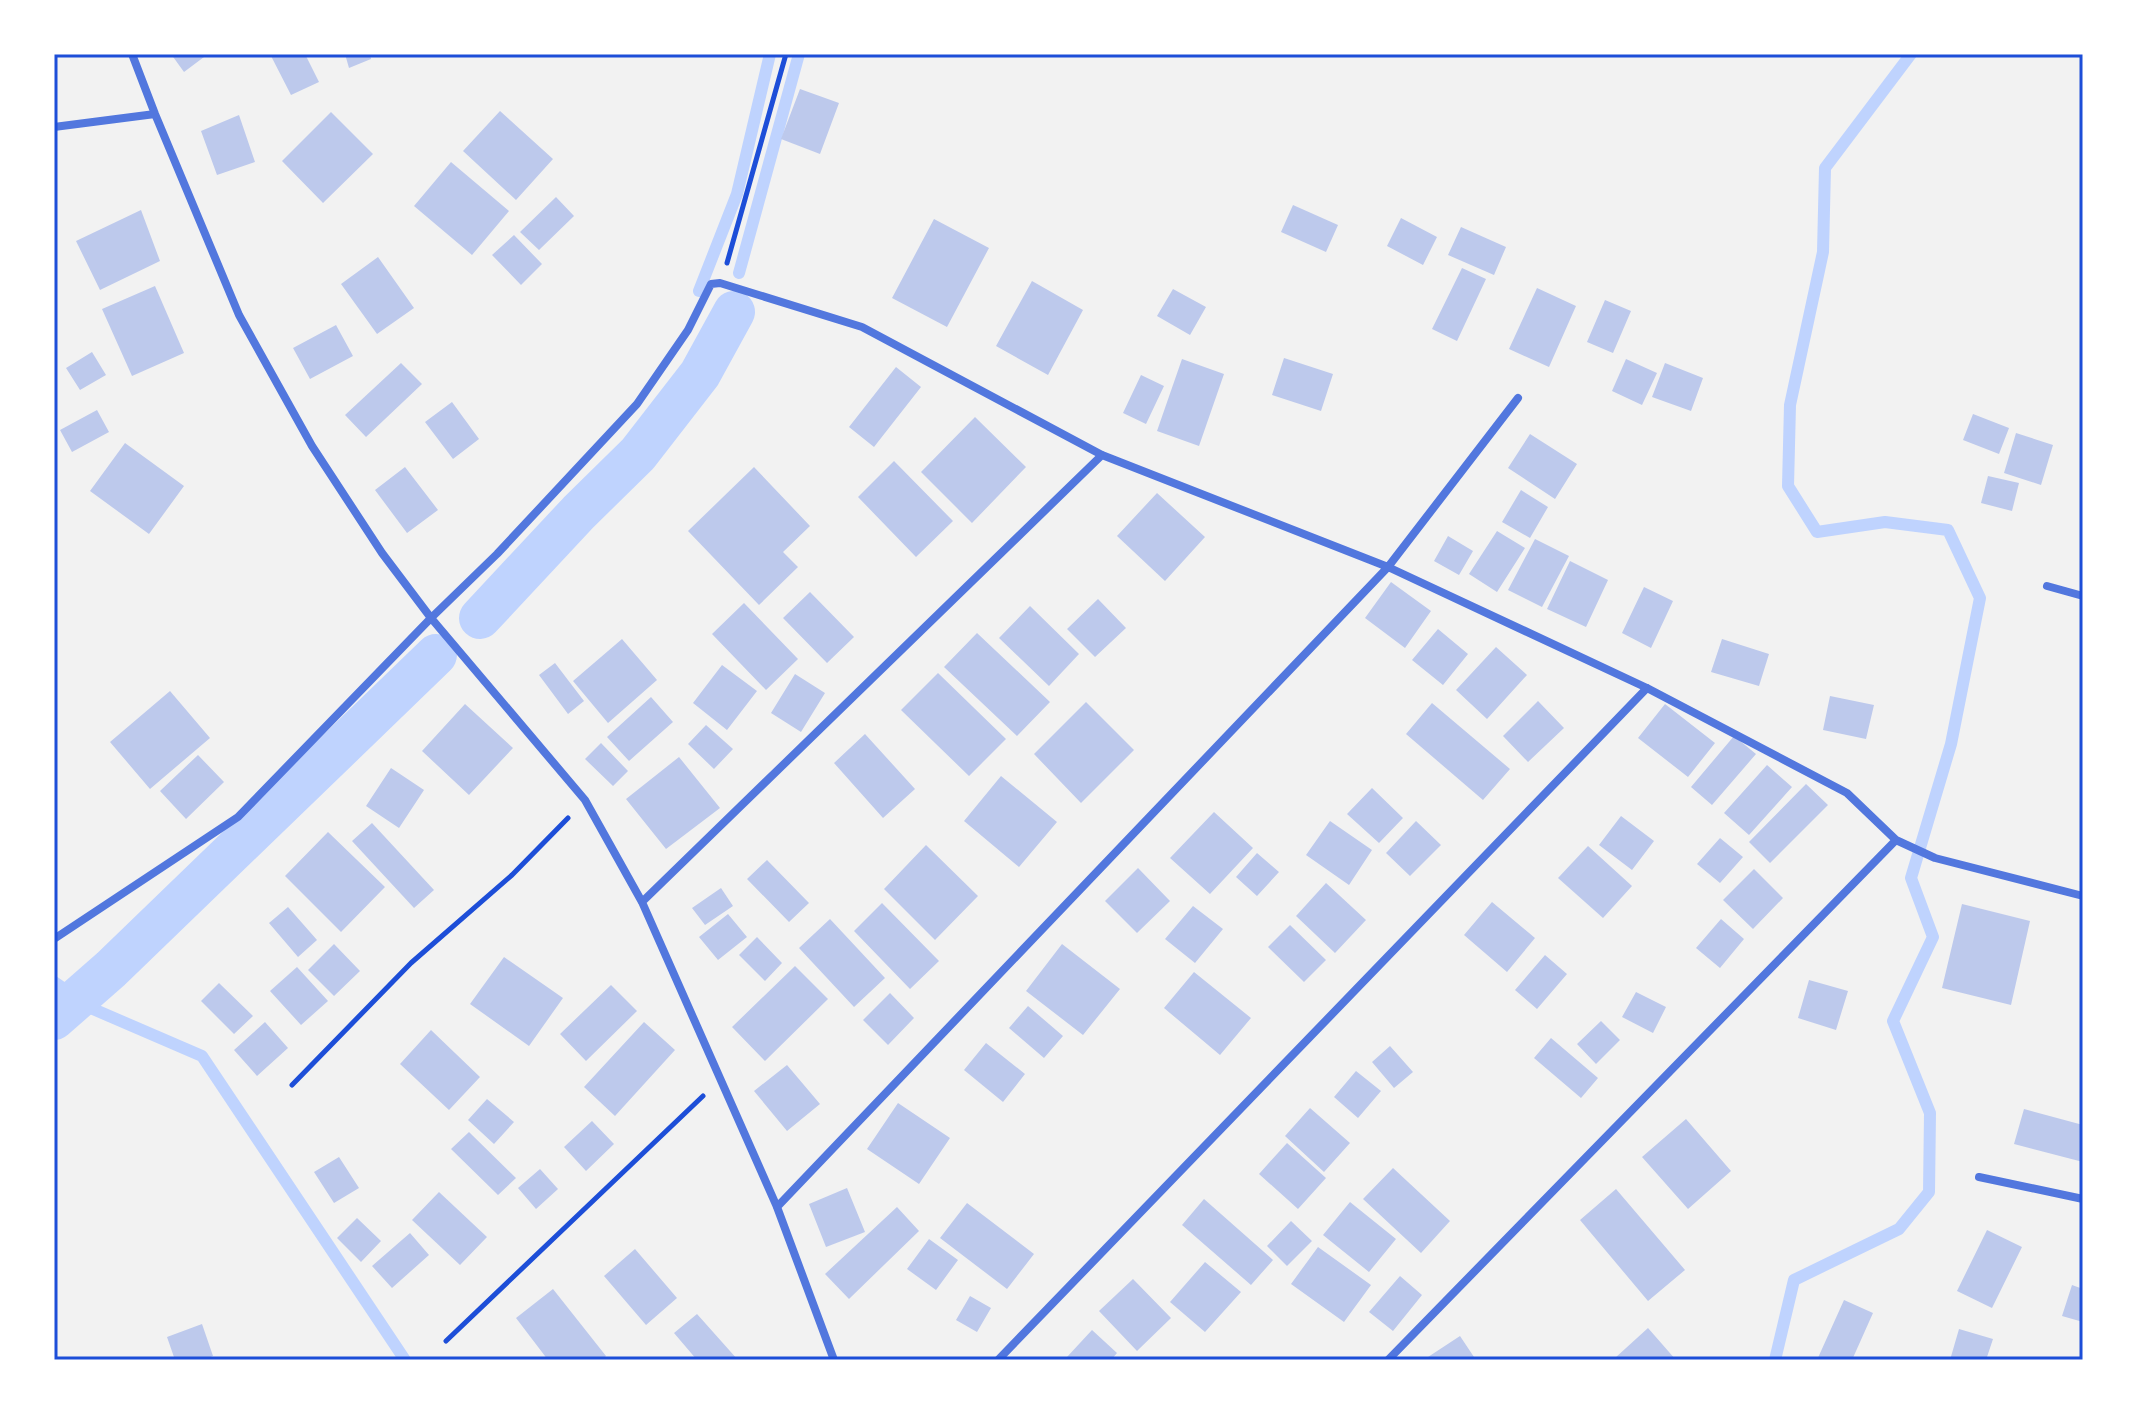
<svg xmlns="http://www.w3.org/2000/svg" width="2137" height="1414" font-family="'Fira Sans',sans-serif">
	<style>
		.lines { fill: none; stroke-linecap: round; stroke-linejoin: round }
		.stream { stroke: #bfd3fe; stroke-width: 12 }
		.canal { stroke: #bfd3fe; stroke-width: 42 }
		.building { fill: #bdc9ec }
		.path { stroke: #1d4ed8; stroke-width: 5 }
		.minor { stroke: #5277de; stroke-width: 8 }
		.neatline { fill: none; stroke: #1d4ed8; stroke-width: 3 }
	</style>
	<rect width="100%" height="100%" fill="#f2f2f2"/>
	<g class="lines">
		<!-- stream -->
		<path class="stream" d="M739 273 799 54
			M699 291 737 194 770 54
			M54 982 93 1009 202 1056 405 1360
			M1775 1360 1794 1280 1899 1229 1929 1192 1930 1113 1893 1021 1933 937 1911 878 1951 744 1980 598 1948 530 1885 522 1817 532 1788 486 1790 405 1823 252 1825 168 1911 54"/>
		<!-- canal -->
		<path class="canal" d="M480 618 579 512 638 454 700 374 734 312
			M54 1019 111 969 436 655"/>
	</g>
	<!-- building -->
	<path class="building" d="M171 54H208L184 72Z
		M270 54H305L319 82 291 95Z
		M345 54H370L371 59 349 68Z
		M800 89 839 103 820 154 781 139Z
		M500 111 553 159 516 200 463 151Z
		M331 112 373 154 323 203 282 161Z
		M239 115 255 162 217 175 201 131Z
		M451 162 509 211 472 255 414 206Z
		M556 197 574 216 539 250 520 232Z
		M1293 205 1338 225 1326 252 1281 232Z
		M141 210 160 261 100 290 76 241Z
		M1401 218 1437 237 1423 265 1387 246Z
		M934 219 989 248 947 327 892 298Z
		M1461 227 1506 247 1494 275 1448 255Z
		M514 235 542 264 521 285 492 255Z
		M378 257 414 308 377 334 341 284Z
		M1462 268 1486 279 1457 341 1432 329Z
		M1032 281 1083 310 1048 375 996 346Z
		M155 286 184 353 132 376 102 309Z
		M1537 288 1576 306 1549 367 1509 349Z
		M1173 289 1206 307 1190 335 1157 316Z
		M1605 300 1631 311 1613 353 1587 342Z
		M336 325 353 356 310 379 293 348Z
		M92 352 106 375 80 390 66 368Z
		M1284 358 1333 374 1321 411 1272 395Z
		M1182 359 1224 374 1199 446 1157 431Z
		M1626 359 1657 373 1642 405 1612 391Z
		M401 363 422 384 366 437 345 415Z
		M1665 363 1703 378 1691 411 1652 397Z
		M896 367 921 387 874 447 849 427Z
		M1141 375 1164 386 1146 424 1123 413Z
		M452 402 479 439 453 459 425 422Z
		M97 410 109 432 72 452 60 430Z
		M1973 414 2009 428 1999 454 1963 440Z
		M975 417 1026 467 972 523 921 472Z
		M2016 433 2053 445 2041 485 2004 473Z
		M1530 434 1577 464 1555 499 1508 468Z
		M125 443 184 486 149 534 90 491Z
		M894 461 953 521 916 557 858 497Z
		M405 467 438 510 407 533 375 490Z
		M754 467 810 526 783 552 798 567 759 605 688 531Z
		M1988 476 2019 483 2012 511 1981 503Z
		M1521 490 1548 507 1530 538 1502 522Z
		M1157 493 1205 537 1165 581 1117 536Z
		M1497 531 1525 548 1497 592 1469 574Z
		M1448 536 1473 551 1459 575 1434 561Z
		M1535 539 1569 556 1542 607 1508 590Z
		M1570 561 1608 580 1586 627 1547 609Z
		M1391 582 1431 611 1405 648 1365 618Z
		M1644 587 1673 601 1651 648 1622 633Z
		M810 592 854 637 827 663 783 618Z
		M1098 599 1126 628 1095 657 1067 629Z
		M744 603 798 659 766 690 712 634Z
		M1030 606 1079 654 1049 686 999 638Z
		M1438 629 1468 654 1443 685 1412 660Z
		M977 633 1050 702 1017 736 944 667Z
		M622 639 657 680 608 723 573 681Z
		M1722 639 1769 654 1759 686 1711 672Z
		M1496 647 1527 675 1487 719 1456 690Z
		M555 663 584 701 568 714 539 675Z
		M722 665 757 691 727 730 693 703Z
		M938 673 1006 739 969 776 901 710Z
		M795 674 825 693 801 732 771 713Z
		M170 691 210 738 150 789 110 742Z
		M1830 696 1874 705 1866 739 1823 730Z
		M651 697 673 722 629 761 607 737Z
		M1538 701 1564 728 1528 762 1503 736Z
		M1086 702 1134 750 1081 803 1034 754Z
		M1432 703 1510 769 1483 800 1406 734Z
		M465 704 513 748 469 795 422 751Z
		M1665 704 1715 743 1688 777 1638 738Z
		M706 725 733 749 714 769 688 744Z
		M865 734 915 789 883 818 834 763Z
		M1734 736 1756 754 1712 805 1691 787Z
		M601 743 628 771 613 786 585 759Z
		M198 755 224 782 186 819 160 791Z
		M679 757 720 808 666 849 626 799Z
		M1767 765 1792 787 1749 835 1724 813Z
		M391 768 424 790 399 828 366 806Z
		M1001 776 1057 822 1019 867 964 821Z
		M1806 784 1828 805 1770 863 1749 842Z
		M1372 788 1403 818 1379 843 1347 814Z
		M1214 812 1253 848 1210 894 1170 858Z
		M1621 816 1654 841 1632 870 1599 845Z
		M1330 821 1372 850 1349 885 1306 855Z
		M1416 821 1441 845 1410 876 1386 853Z
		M372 823 434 890 414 908 352 841Z
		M328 832 385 887 341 932 285 876Z
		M1720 838 1743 857 1720 883 1697 864Z
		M926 845 978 896 935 940 884 889Z
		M1588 846 1632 886 1603 918 1558 878Z
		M1257 853 1279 872 1257 896 1236 877Z
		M767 860 809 903 789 922 747 879Z
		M1138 868 1170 901 1137 933 1105 901Z
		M1754 869 1783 898 1753 929 1723 900Z
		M1326 883 1366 920 1335 953 1296 916Z
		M721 888 733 906 705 925 692 908Z
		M1492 902 1535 938 1507 972 1464 935Z
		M882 903 939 961 910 989 854 931Z
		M1962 904 2030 921 2011 1005 1942 988Z
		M1193 906 1223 929 1195 963 1165 939Z
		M288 907 317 940 298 957 269 923Z
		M728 914 747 937 718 960 699 937Z
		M830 919 885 978 854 1007 799 948Z
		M1721 919 1744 939 1720 968 1696 948Z
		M1290 925 1326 960 1304 982 1268 947Z
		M757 937 782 963 765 981 739 955Z
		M334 944 360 971 334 996 308 970Z
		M1062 944 1120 989 1083 1035 1026 991Z
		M1545 955 1567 974 1537 1009 1515 990Z
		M504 957 563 998 529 1046 470 1004Z
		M795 966 828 999 765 1061 732 1027Z
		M297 967 328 1001 301 1025 270 991Z
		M1194 972 1251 1018 1220 1055 1164 1008Z
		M1809 980 1848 991 1836 1030 1798 1018Z
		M219 983 253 1016 234 1034 201 1001Z
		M611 985 637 1011 586 1061 560 1034Z
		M1636 992 1666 1007 1653 1033 1622 1017Z
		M890 993 914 1018 888 1045 863 1020Z
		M1028 1006 1063 1036 1044 1058 1009 1028Z
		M1601 1021 1620 1040 1596 1064 1577 1044Z
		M265 1022 288 1048 257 1076 234 1050Z
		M644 1022 675 1050 615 1116 584 1087Z
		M431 1030 480 1077 449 1110 400 1064Z
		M1551 1038 1598 1078 1581 1098 1534 1058Z
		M986 1043 1025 1074 1003 1102 964 1070Z
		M1390 1046 1413 1072 1394 1088 1372 1062Z
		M787 1065 820 1104 787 1131 754 1091Z
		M1356 1071 1381 1091 1358 1118 1334 1097Z
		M487 1099 514 1122 494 1144 468 1120Z
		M898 1103 950 1138 919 1184 867 1149Z
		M1310 1108 1350 1143 1324 1172 1285 1136Z
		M2024 1109 2083 1125V1162L2014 1144Z
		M1686 1119 1731 1171 1688 1209 1642 1157Z
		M592 1121 614 1144 586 1171 564 1147Z
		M469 1132 516 1178 498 1195 451 1149Z
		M1287 1143 1326 1178 1298 1209 1259 1174Z
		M339 1157 359 1188 334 1203 314 1172Z
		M1393 1168 1450 1221 1421 1253 1363 1199Z
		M540 1169 558 1189 536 1209 518 1188Z
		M847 1188 865 1232 826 1247 809 1204Z
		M1616 1189 1685 1270 1648 1301 1580 1220Z
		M439 1192 487 1237 460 1265 412 1220Z
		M1204 1199 1273 1260 1251 1285 1182 1225Z
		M1350 1202 1396 1239 1369 1272 1323 1235Z
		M967 1203 1034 1254 1007 1289 940 1238Z
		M897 1207 919 1231 849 1299 825 1274Z
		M357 1218 381 1241 361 1262 337 1238Z
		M1291 1221 1312 1241 1287 1266 1267 1246Z
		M1987 1230 2022 1247 1992 1308 1957 1291Z
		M410 1233 429 1255 392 1288 372 1266Z
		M929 1239 958 1260 936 1290 907 1269Z
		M1318 1247 1371 1285 1344 1322 1291 1284Z
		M635 1249 677 1298 646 1325 604 1276Z
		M1205 1262 1241 1292 1205 1332 1170 1302Z
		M1400 1276 1422 1295 1393 1331 1369 1312Z
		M1133 1279 1171 1318 1137 1351 1099 1311Z
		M2072 1285 2083 1289V1322L2062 1316Z
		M553 1289 606 1356 602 1360H548L516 1318Z
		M970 1296 991 1308 977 1332 956 1320Z
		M1844 1300 1873 1313 1852 1360H1817Z
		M697 1314 738 1360H697L674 1333Z
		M202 1324 213 1356 203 1360H175L167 1337Z
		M1648 1328 1676 1360H1617L1615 1358Z
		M1959 1329 1993 1339 1986 1360H1950Z
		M1092 1330 1117 1353 1111 1360H1070L1067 1357Z
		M1460 1336 1476 1360H1430L1428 1357Z"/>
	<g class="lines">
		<!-- path -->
		<path class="path" d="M727 263 786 54
			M292 1085 411 963 512 875 568 818
			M446 1341 703 1096"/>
		<!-- minor -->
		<path class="minor" d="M132 54 155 114 239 315 312 446 382 553 431 618 585 800 642 902 777 1207 834 1360
			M54 127 155 114
			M2047 586 2083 596
			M642 902 1102 455
			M54 939 238 817 431 618 497 554 637 404 688 330 711 284 720 283 862 327 1102 455 1388 567 1647 688 1847 793 1896 840 1935 858 2083 896
			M1979 1177 2083 1199
			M777 1207 1388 567 1518 398
			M998 1360 1647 688
			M1388 1360 1896 840"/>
	</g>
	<!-- border -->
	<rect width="2137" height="1414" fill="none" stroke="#ffffff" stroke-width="112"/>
	<rect x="56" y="56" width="2025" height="1302" class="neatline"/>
</svg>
